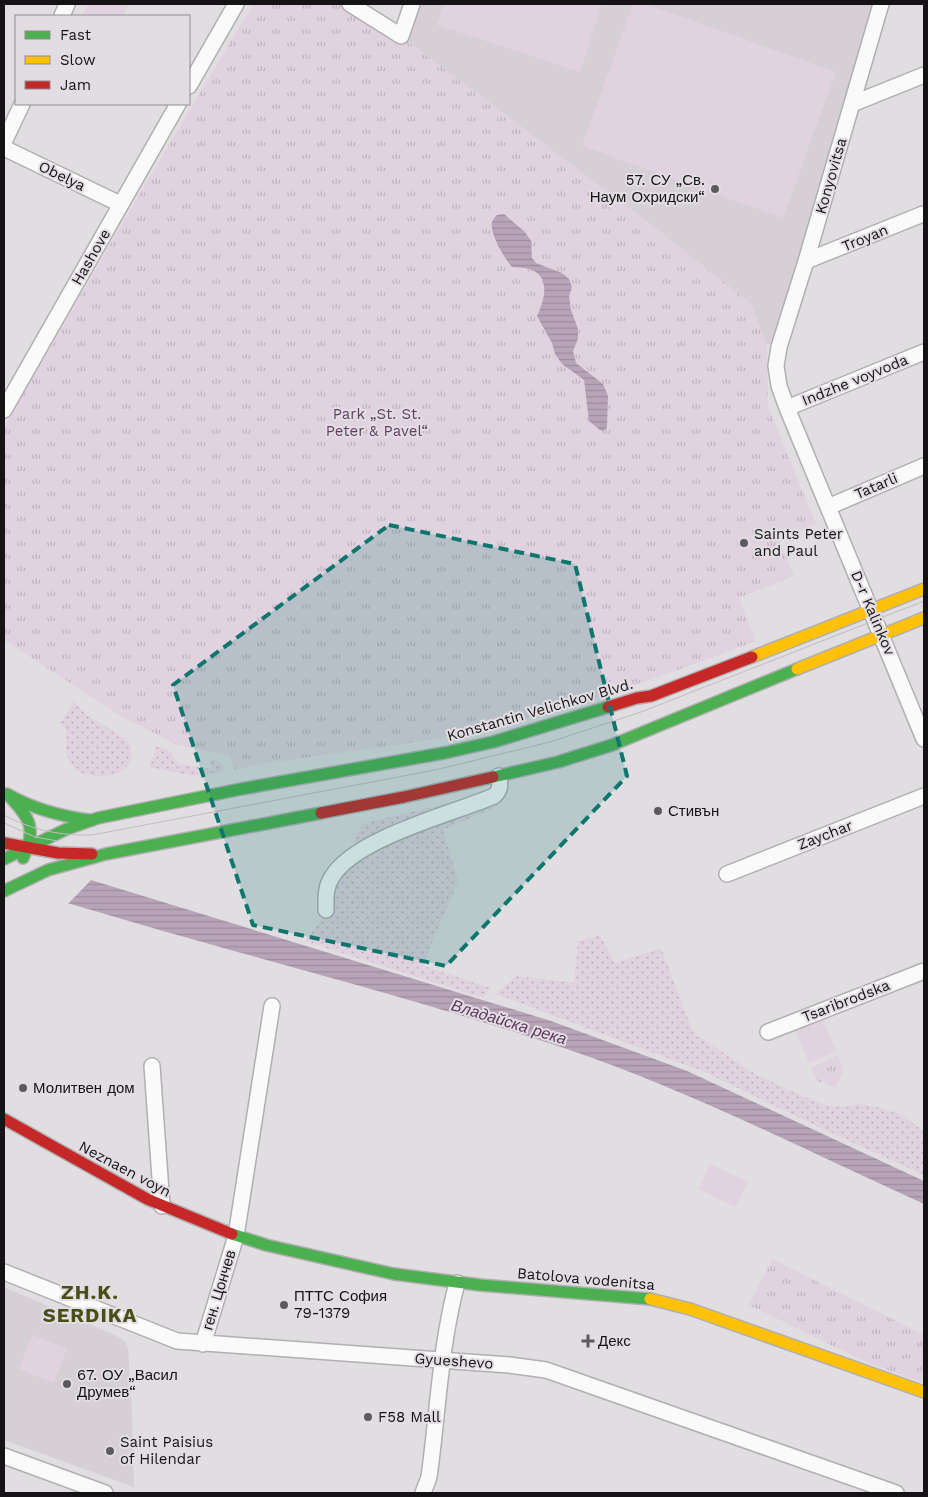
<svg xmlns="http://www.w3.org/2000/svg" width="928" height="1497" font-family="'Work Sans',sans-serif">
	<style>
		.built { fill: #d6cfd6 }
		.grass { fill: url(#grass-dots) }
		.park { fill: url(#park-tufts) }
		.pitch { fill: #e1d2e0 }
		.water { fill: url(#water-rules) }
		.pier { fill: #e1dee1 }
		.lines { fill: none; stroke-linecap: round; stroke-linejoin: round }
		.street-casing { stroke: #b1afb1; stroke-width: 18 }
		.fast-casing { stroke: #b1afb1; stroke-width: 14 }
		.slow-casing { stroke: #b1afb1; stroke-width: 14 }
		.jam-casing { stroke: #b1afb1; stroke-width: 14 }
		.street { stroke: #fafafa; stroke-width: 15 }
		.fast { stroke: #4caf50; stroke-width: 11 }
		.slow { stroke: #ffc107; stroke-width: 11 }
		.jam { stroke: #c62828; stroke-width: 11 }
		.tram { stroke: #bebebe; stroke-width: 1 }
		.marked { fill: #0f766e; fill-opacity: 0.2; stroke: #0f766e; stroke-width: 4; stroke-dasharray: 10 6; stroke-linejoin: round }
		.poi-dot { fill: #5c5a5c; stroke: #e2dde2; stroke-width: 2 }
		.labels { text-anchor: middle; dominant-baseline: central; stroke-width: 4; stroke-linejoin: round; paint-order: stroke }
		.street-label { font-size: 15px; fill: #151315; stroke: #e2dde2 }
		.poi-label { font-size: 15px; fill: #151315; stroke: #e2dde2; text-anchor: start }
		.park-label { font-size: 15px; fill: #643d65; stroke: #e2dde2 }
		.water-label { font-size: 16px; font-style: italic; fill: #5c355d; stroke: #e2dde2 }
		.district-label { font-size: 20px; font-weight: bold; letter-spacing: 1px; fill: #474f15; stroke: #e2dde2 }
	</style>
	<defs>
		<pattern id="grass-dots" width="8" height="8" patternUnits="userSpaceOnUse" patternTransform="scale(1.25)"><rect width="8" height="8" fill="#e1d2e0"/><path d="M2 2h.1M6 6h.1" fill="none" stroke="#c0b3bf" stroke-width="1.8" stroke-linecap="round"/></pattern>
		<pattern id="park-tufts" width="24" height="20" patternUnits="userSpaceOnUse" patternTransform="scale(1.25)"><rect width="24" height="20" fill="#e1d2e0"/><path d="M3 7l-1-3M5 7V3M7 7l1-3M15 17l-1-3M17 17v-4M19 17l1-3" fill="none" stroke="#c0b3bf"/></pattern>
		<pattern id="water-rules" width="6" height="5" patternUnits="userSpaceOnUse" patternTransform="scale(1.25)"><rect width="6" height="5" fill="#b8a4b8"/><path d="M0 2.5h6" fill="none" stroke="#9d8c9d"/></pattern>
	</defs>
	<rect width="100%" height="100%" fill="#e1dee1"/>
	<!-- built -->
	<path class="built" d="M412 4H881L779 347 767 344 750 303 654 227 401 36Z
		M4 1287 121 1338 125 1342 128 1348 132 1414 134 1487 4 1440Z"/>
	<!-- grass -->
	<path class="grass" d="M74 702 88 716 124 738 130 744 132 758C130 763 127 769 122 771 109 779 79 779 71 764 64 753 67 741 66 729L60 723Z
		M155 746 169 750 179 764 213 769 209 759C216 760 225 762 225 771L195 776 149 767 154 755Z
		M495 792 498 806 443 830 458 882 428 952 424 966 490 988 483 998 305 941 321 921 327 873 353 850 357 834 362 824Z
		M600 935 615 963 661 948 693 1032 750 1071 784 1088 825 1105 844 1107 860 1104 877 1107 900 1114 924 1131V1175L810 1123 707 1073 496 994 516 976 574 983 578 941Z"/>
	<!-- park -->
	<path class="park" d="M253 4H339L401 43V36L654 227 750 303 767 344 768 407 816 524 779 540 794 576 739 598 756 641C654 680 551 716 444 737 375 750 304 756 234 769L230 756 178 745 124 718 4 640V428L126 217Z
		M838 1055 844 1070 836 1088 817 1081 811 1067Z
		M772 1259 924 1335V1383L868 1363 749 1305Z"/>
	<!-- pitch -->
	<path class="pitch" d="M88 4H129L123 16H82Z
		M444 4H602L580 72 437 25Z
		M633 4H646L836 72 783 218 582 146Z
		M823 1020 836 1051 809 1063 796 1031Z
		M710 1164 748 1182 735 1207 699 1189Z
		M32 1335 67 1348 54 1383 19 1369Z"/>
	<!-- water -->
	<path class="water" d="M504 214 525 232 531 241 532 258 536 263 562 273 569 279 572 287 569 296 571 310 578 329V339L573 351 576 363 603 384 608 396 607 427 604 431 600 430 589 421 584 380 562 364 555 354 552 343 537 316C544 301 551 278 532 270 526 267 517 268 512 267 505 259 489 233 492 222 493 219 495 217 497 215Z
		M4 852 91 880 551 1021 687 1071 924 1181V1204C805 1150 688 1090 564 1048 379 986 189 943 4 883Z"/>
	<!-- pier -->
	<path class="pier" d="M4 849 93 878 66 906 4 885Z"/>
	<g class="lines">
		<!-- street casing -->
		<g class="street-casing">
			<path id="street" d="M350 4 401 36 412 4
				M881 4 806 261 779 347 776 366 779 386 787 408 924 739
				M62 16 67 4
				M189 86 236 4
				M852 104 924 75
				M4 142 22 104
				M4 148 120 204
				M806 261 923 214
				M787 408 924 352
				M4 410 178 104
				M828 507 924 466
				M727 874 924 796
				M326 910C326 899 325 887 332 877 355 838 452 814 494 796 501 790 500 785 499 776
				M768 1032 924 971
				M152 1066 162 1206
				M4 1272 177 1341 509 1365 546 1370 896 1493
				M203 1344 236 1236 272 1006
				M4 1456 105 1493
				M423 1493 429 1477C438 1413 440 1346 457 1283"/>
		</g>
		<!-- fast casing -->
		<g class="fast-casing">
			<path id="fast" d="M493 777 558 762 612 745 797 669
				M7 794C33 809 60 816 89 820
				M9 796C30 818 37 829 23 858
				M4 859 67 829 98 818 241 789 444 753 493 742 608 707
				M4 891 48 870 106 854 321 813
				M232 1234 266 1245 394 1274 480 1285 650 1299"/>
		</g>
		<!-- slow casing -->
		<g class="slow-casing">
			<path id="slow" d="M752 657 924 589
				M797 669 924 618
				M650 1299 690 1309 924 1392"/>
		</g>
		<!-- jam casing -->
		<g class="jam-casing">
			<path id="jam" d="M608 707 637 698 651 696 752 657
				M321 813 404 797 493 777
				M4 843 58 853 92 854
				M4 1119 147 1199 232 1234"/>
		</g>
		<!-- street -->
		<use href="#street" class="street"/>
		<!-- fast -->
		<use href="#fast" class="fast"/>
		<!-- slow -->
		<use href="#slow" class="slow"/>
		<!-- jam -->
		<use href="#jam" class="jam"/>
		<!-- tram -->
		<path class="tram" d="M4 815C32 830 61 836 92 835L435 770 550 742 641 712 924 601
			M4 823 35 837 58 841"/>
	</g>
	<!-- marked area -->
	<path class="marked" d="M389 525 575 564 627 776 446 966 253 925 173 685Z"/>
	<!-- markers -->
	<g class="poi-dot">
		<circle cx="715" cy="189" r="5"/>
		<circle cx="744" cy="543" r="5"/>
		<circle cx="658" cy="811" r="5"/>
		<circle cx="23" cy="1088" r="5"/>
		<circle cx="284" cy="1305" r="5"/>
		<path d="M585.5 1333.5h5v5h5v5h-5v5h-5v-5h-5v-5h5z"/>
		<circle cx="67" cy="1384" r="5"/>
		<circle cx="368" cy="1417" r="5"/>
		<circle cx="110" cy="1451" r="5"/>
	</g>
	<g class="labels">
		<!-- street labels -->
		<g class="street-label">
			<text transform="translate(62 176) rotate(26)">Obelya</text>
			<text transform="translate(831 176) rotate(-74)">Konyovitsa</text>
			<text transform="translate(865 238) rotate(-22)">Troyan</text>
			<text transform="translate(91 257) rotate(-60)">Hashove</text>
			<text transform="translate(855 380) rotate(-22)">Indzhe voyvoda</text>
			<text transform="translate(876 486) rotate(-23)">Tatarli</text>
			<text transform="translate(873 613) rotate(67)">D-r Kalinkov</text>
			<text transform="translate(540 710) rotate(-16)">Konstantin Velichkov Blvd.</text>
			<text transform="translate(825 835) rotate(-21)">Zaychar</text>
			<text transform="translate(846 1001) rotate(-21)">Tsaribrodska</text>
			<text transform="translate(125 1169) rotate(28)">Neznaen voyn</text>
			<text transform="translate(586 1279) rotate(5)">Batolova vodenitsa</text>
			<text transform="translate(219 1290) rotate(-73)">ген. Цончев</text>
			<text transform="translate(454 1361) rotate(4)">Gyueshevo</text>
		</g>
		<!-- poi labels -->
		<g class="poi-label">
			<text x="705" y="180" text-anchor="end">57. СУ „Св.<tspan x="705" dy="17">Наум Охридски“</tspan></text>
			<text x="754" y="534">Saints Peter<tspan x="754" dy="17">and Paul</tspan></text>
			<text x="668" y="811">Стивън</text>
			<text x="33" y="1088">Молитвен дом</text>
			<text x="294" y="1296">ПТТС София<tspan x="294" dy="17">79-1379</tspan></text>
			<text x="598" y="1341">Декс</text>
			<text x="77" y="1375">67. ОУ „Васил<tspan x="77" dy="17">Друмев“</tspan></text>
			<text x="378" y="1417">F58 Mall</text>
			<text x="120" y="1442">Saint Paisius<tspan x="120" dy="17">of Hilendar</tspan></text>
		</g>
		<!-- park labels -->
		<g class="park-label">
			<text x="377" y="414">Park „St. St.<tspan x="377" dy="17">Peter &amp; Pavel“</tspan></text>
		</g>
		<!-- water labels -->
		<g class="water-label">
			<text transform="translate(509 1022) rotate(17)">Владайска река</text>
		</g>
		<!-- district labels -->
		<g class="district-label">
			<text x="90" y="1292">ZH.K.<tspan x="90" dy="23">SERDIKA</tspan></text>
		</g>
	</g>
	<!-- border -->
	<rect width="928" height="1497" fill="none" stroke="#151315" stroke-width="10"/>
	<!-- legend -->
	<rect x="15" y="15" width="175" height="90" fill="#e2dde2" stroke="#908c90"/>
	<rect x="25" y="31" width="25" height="8" fill="#4caf50" stroke="#908c90"/>
	<text x="60" y="40" font-size="15" fill="#151315">Fast</text>
	<rect x="25" y="56" width="25" height="8" fill="#ffc107" stroke="#908c90"/>
	<text x="60" y="65" font-size="15" fill="#151315">Slow</text>
	<rect x="25" y="81" width="25" height="8" fill="#c62828" stroke="#908c90"/>
	<text x="60" y="90" font-size="15" fill="#151315">Jam</text>
</svg>
